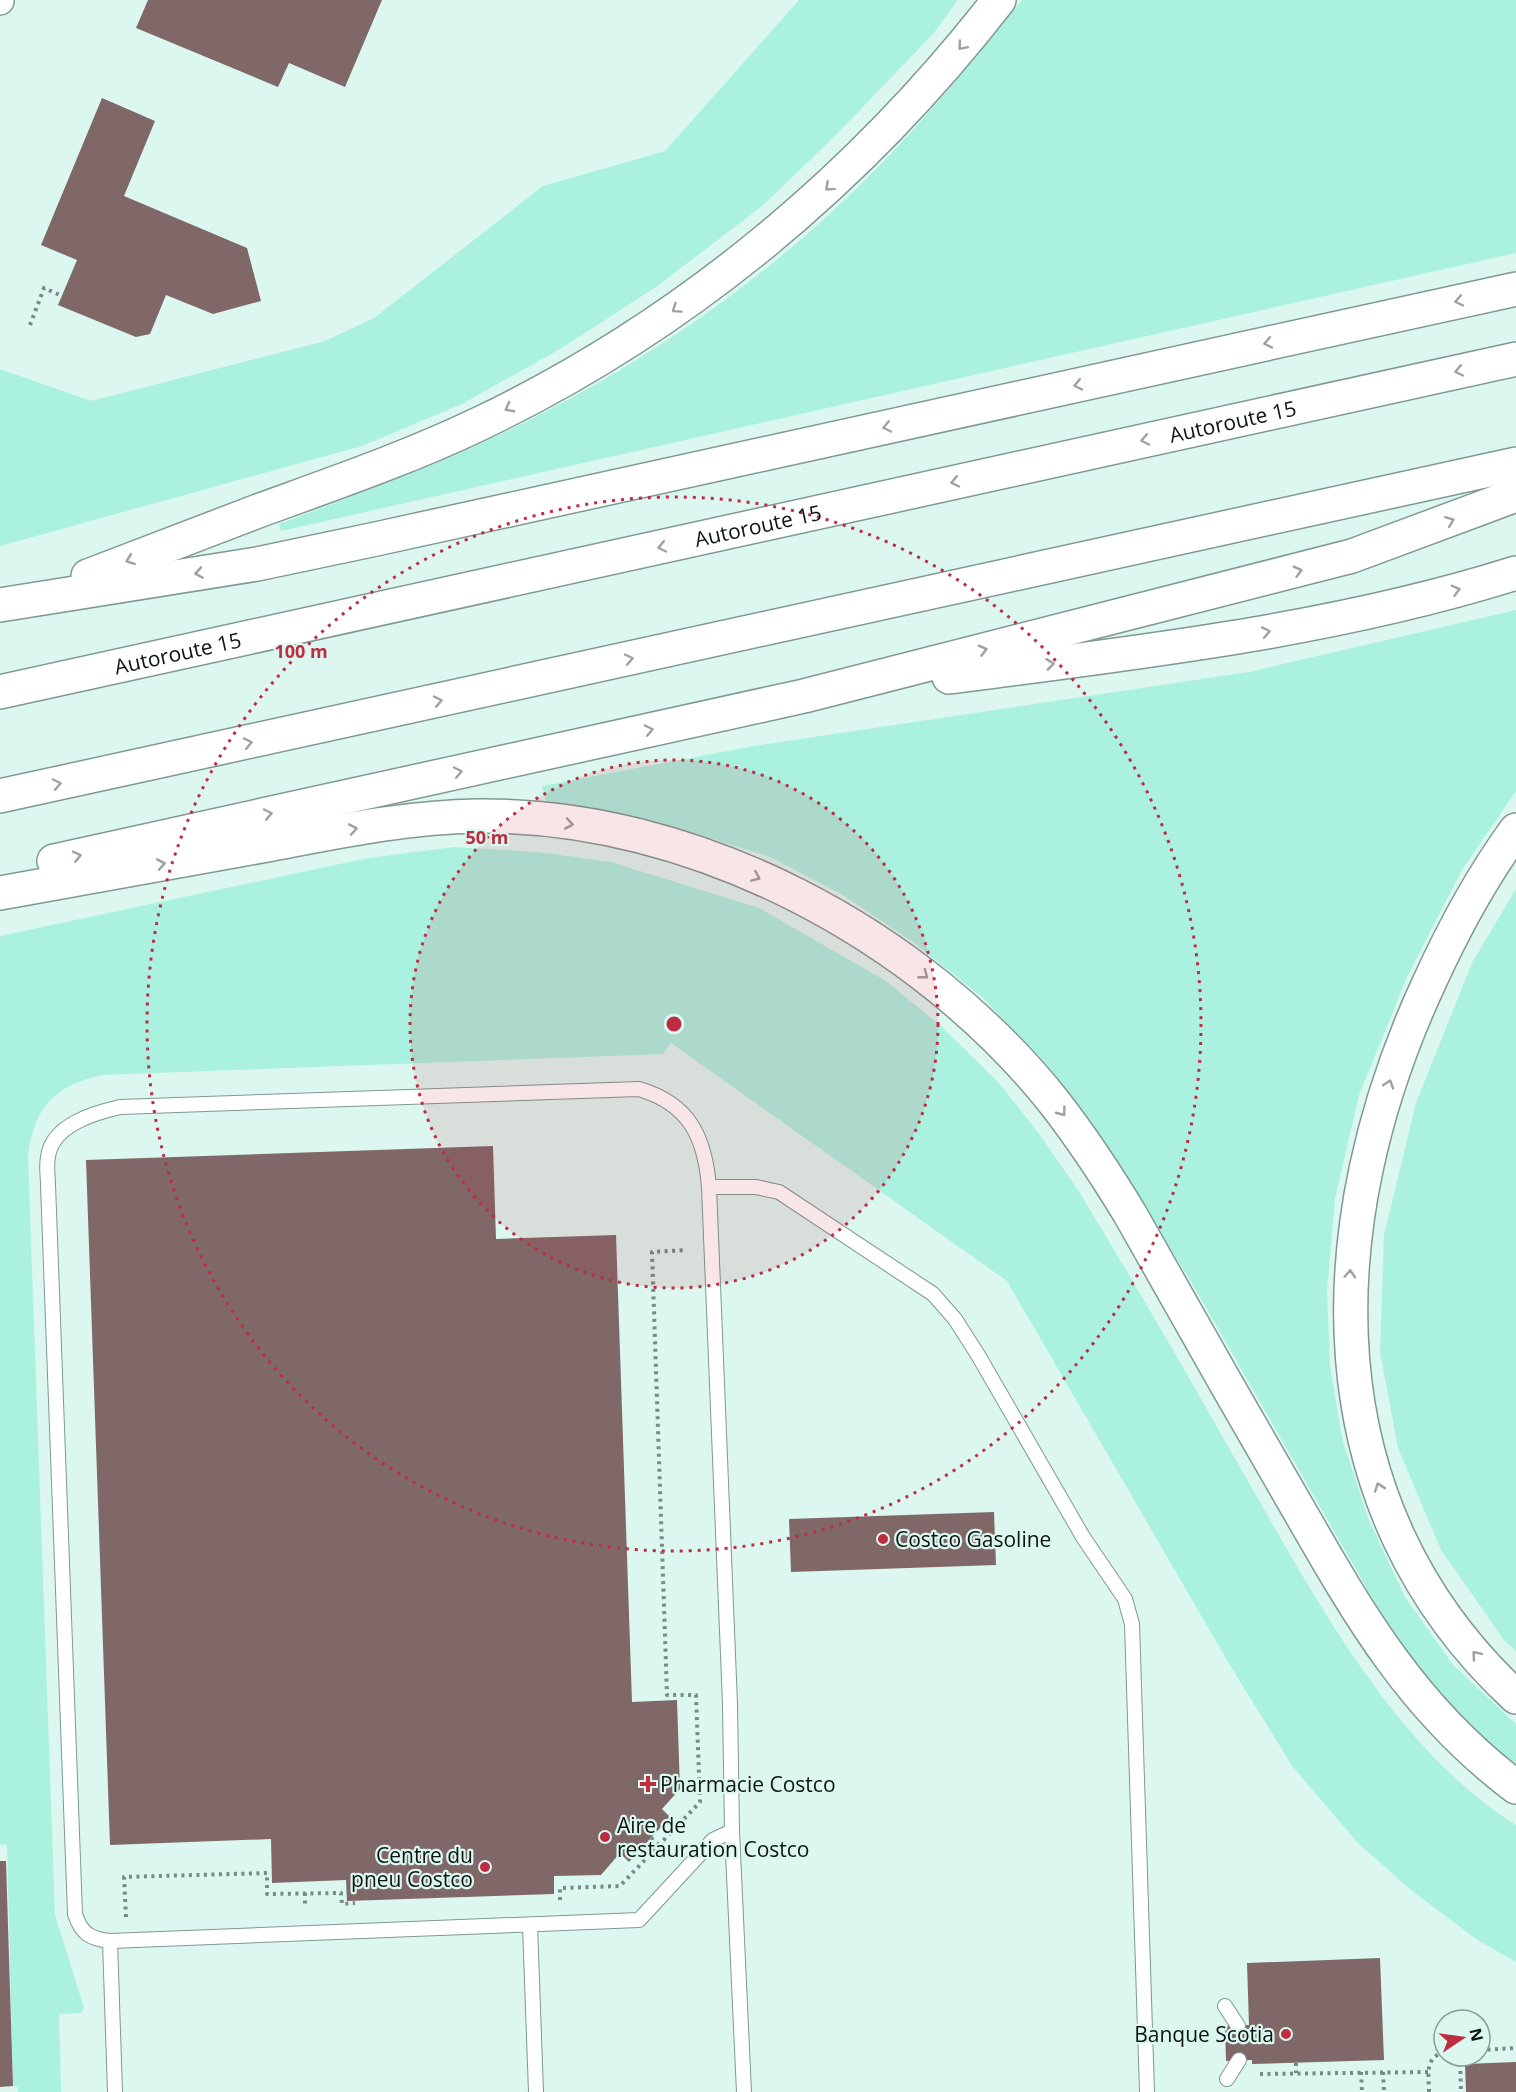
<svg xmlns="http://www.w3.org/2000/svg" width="1516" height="2092" font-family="'Open Sans',sans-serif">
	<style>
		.green { fill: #aaf2df }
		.building { fill: #7f6867 }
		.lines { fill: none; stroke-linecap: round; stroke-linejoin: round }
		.service-casing { stroke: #7f9992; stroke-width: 16 }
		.minor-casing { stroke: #7f9992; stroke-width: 30 }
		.motorway-casing { stroke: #7f9992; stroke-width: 36 }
		.path { stroke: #788a85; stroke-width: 4; stroke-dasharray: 3 4.5; stroke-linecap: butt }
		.service { stroke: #fff; stroke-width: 14 }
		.minor { stroke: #fff; stroke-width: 27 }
		.motorway { stroke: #fff; stroke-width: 33 }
		.oneway { stroke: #9ea1a1 }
		.ring { fill: none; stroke: #bd2c41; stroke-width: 3; stroke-dasharray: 3 6 }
		.poi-dot { fill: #bd2c41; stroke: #dcf7ef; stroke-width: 2 }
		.labels { text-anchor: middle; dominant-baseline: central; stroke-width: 4.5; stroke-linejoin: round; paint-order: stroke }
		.street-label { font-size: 21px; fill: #0c1513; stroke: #dcf7ef }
		.poi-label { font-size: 21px; fill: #0c1513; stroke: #dcf7ef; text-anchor: start }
		.centre { fill: #bd2c41; stroke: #dcf7ef; stroke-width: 3 }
		.ring-label { font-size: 18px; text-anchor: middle; font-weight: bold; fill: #bd2c41; stroke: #dcf7ef; stroke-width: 4.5; stroke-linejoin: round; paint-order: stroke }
	</style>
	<rect width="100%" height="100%" fill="#dcf7ef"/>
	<!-- green -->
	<path class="green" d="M799 0H958L933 34 834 137 761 207 656 287 560 349 462 404 362 446 0 546V369L91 401 325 341 374 318 543 186 665 151Z
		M1022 0H1516V253L281 531 279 524C353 496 428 469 499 435 647 365 787 266 899 145 942 99 982 50 1022 0Z
		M1516 610V791L1462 870 1408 975 1359 1095 1335 1199 1327 1291 1330 1365 1342 1438 1368 1518 1405 1597 1453 1665 1516 1724V1764L1477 1735 1424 1678 1378 1608 1193 1285 1091 1121 1042 1059 983 998 913 942 843 895 770 857 691 832 546 801 542 786 754 746 1249 672Z
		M454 847 537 852 611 862 759 908 886 981 941 1026 999 1083 1040 1135 1080 1193C1134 1282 1186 1372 1237 1462 1310 1588 1390 1746 1516 1825V1962L1479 1941 1411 1890 1357 1842 1293 1767 1231 1667 1007 1281 671 1043 663 1054 103 1075C55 1085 34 1107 28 1156L55 1915 84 2008 81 2013 59 2014 61 2092H18V2087L13 2086 7 1845 0 1844V936L368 858Z
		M1516 889V1651L1504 1640 1441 1550 1398 1448 1380 1352 1384 1235 1416 1103 1472 963Z"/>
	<!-- building -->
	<path class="building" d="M148 0H382L345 87 289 63 278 87 136 28Z
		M102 98 155 121 124 196 247 248 261 301 213 314 166 295 150 334 136 337 58 305 77 260 41 245Z
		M493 1146 496 1239 616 1235 632 1702 677 1700 680 1789 662 1809 670 1817 629 1862 620 1853 601 1875 554 1876V1894L347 1901 346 1880 272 1883 271 1839 110 1845 86 1160Z
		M994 1512 996 1565 791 1572 789 1519Z
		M0 1861H6L13 2086 0 2087Z
		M1380 1958 1384 2060 1252 2064V2060L1226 2061 1225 2026 1249 2025 1247 1963Z
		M1516 2062V2092H1466L1465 2064Z"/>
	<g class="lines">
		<!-- service casing -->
		<g class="service-casing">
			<path id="service" d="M709 1187C705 1138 690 1104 639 1089L120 1107C94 1113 52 1125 48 1157 46 1166 48 1176 48 1185L75 1914C81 1933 90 1939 110 1941L639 1920 713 1840 732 1831 730 1704 709 1187H756L779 1192 933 1294 955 1319 978 1355 1083 1537 1125 1599 1132 1624 1147 2092
				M732 1831 744 2092
				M530 1925 536 2092
				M110 1941 115 2092
				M1225 2006 1238 2026
				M1227 2079 1239 2060"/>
		</g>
		<!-- minor casing -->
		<g class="minor-casing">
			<path id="minor" d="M0 1V0"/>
		</g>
		<!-- motorway casing -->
		<g class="motorway-casing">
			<g id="motorway">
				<path d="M88 576C145 554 202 532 258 511 332 484 408 458 479 424 684 326 860 179 999 0"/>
				<path d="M0 605 257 564 376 539 1516 289"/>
				<path d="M949 677C1139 652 1332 631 1516 573"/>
				<path id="s1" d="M0 692 1516 359"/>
				<path d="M0 796 1516 464"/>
				<path d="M1516 830C1481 878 1453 930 1429 983 1317 1224 1308 1504 1516 1697"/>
				<path d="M54 861 804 696 1352 556 1516 495"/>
				<path d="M0 893C89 877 178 861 267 845 336 832 406 817 477 816 694 813 921 935 1054 1102 1082 1138 1107 1176 1130 1214 1180 1303 1230 1391 1281 1479 1350 1598 1403 1702 1516 1787"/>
			</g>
		</g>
		<!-- path -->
		<path class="path" d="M30 325 44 288 62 296
			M651 1838 659 1845
			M305 1893V1907
			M560 1900V1888L620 1886 700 1802 696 1695H667L652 1252 687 1250
			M126 1917 124 1877 267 1873V1894L341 1893 342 1904 355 1903
			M1480 2050 1516 2048
			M1460 2056 1461 2092
			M1296 2063V2073
			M1361 2072 1362 2092
			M1383 2072 1384 2092
			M1260 2074 1429 2072
			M1429 2092C1429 2075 1424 2058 1444 2052"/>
		<!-- service -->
		<use href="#service" class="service"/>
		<!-- minor -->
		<use href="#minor" class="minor"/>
		<!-- motorway -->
		<use href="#motorway" class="motorway"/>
	</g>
	<!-- one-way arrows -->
	<defs><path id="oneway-chevron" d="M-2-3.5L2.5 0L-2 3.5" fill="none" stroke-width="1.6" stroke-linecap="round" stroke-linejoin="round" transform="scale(1.5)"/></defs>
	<g class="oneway">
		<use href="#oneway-chevron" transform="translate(962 46) rotate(130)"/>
		<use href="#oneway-chevron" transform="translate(829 187) rotate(138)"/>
		<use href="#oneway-chevron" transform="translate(1459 301) rotate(168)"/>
		<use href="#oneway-chevron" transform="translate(676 309) rotate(145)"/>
		<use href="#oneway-chevron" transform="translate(1268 343) rotate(168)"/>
		<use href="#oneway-chevron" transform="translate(1459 371) rotate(168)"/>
		<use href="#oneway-chevron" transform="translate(1078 385) rotate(168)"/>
		<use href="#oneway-chevron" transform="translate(509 408) rotate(152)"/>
		<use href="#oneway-chevron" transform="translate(887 427) rotate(168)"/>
		<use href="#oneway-chevron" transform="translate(1145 440) rotate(168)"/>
		<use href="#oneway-chevron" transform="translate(955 482) rotate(168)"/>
		<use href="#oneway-chevron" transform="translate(1450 521) rotate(-21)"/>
		<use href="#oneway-chevron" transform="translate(662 547) rotate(168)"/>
		<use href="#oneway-chevron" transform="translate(130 560) rotate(159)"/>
		<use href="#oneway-chevron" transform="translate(1298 571) rotate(-15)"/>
		<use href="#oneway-chevron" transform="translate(199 573) rotate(171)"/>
		<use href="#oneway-chevron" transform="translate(1456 590) rotate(-15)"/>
		<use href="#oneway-chevron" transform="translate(1266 632) rotate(-11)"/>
		<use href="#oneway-chevron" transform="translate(983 650) rotate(-14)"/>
		<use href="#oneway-chevron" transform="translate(629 659) rotate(-12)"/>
		<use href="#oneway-chevron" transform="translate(1050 664) rotate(-7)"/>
		<use href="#oneway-chevron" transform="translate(438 701) rotate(-12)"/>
		<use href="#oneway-chevron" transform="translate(649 730) rotate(-12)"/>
		<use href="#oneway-chevron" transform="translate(248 743) rotate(-12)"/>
		<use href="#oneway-chevron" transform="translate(458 772) rotate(-12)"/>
		<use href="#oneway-chevron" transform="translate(57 784) rotate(-12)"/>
		<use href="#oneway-chevron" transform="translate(268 814) rotate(-12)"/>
		<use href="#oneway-chevron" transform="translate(569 824) rotate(10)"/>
		<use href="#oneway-chevron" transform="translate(353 829) rotate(-10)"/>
		<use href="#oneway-chevron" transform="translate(77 856) rotate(-13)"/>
		<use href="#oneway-chevron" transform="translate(161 864) rotate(-10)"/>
		<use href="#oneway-chevron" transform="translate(756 877) rotate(23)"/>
		<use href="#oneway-chevron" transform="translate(924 975) rotate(38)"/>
		<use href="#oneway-chevron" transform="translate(1389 1084) rotate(-72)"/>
		<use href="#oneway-chevron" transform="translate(1062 1112) rotate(53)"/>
		<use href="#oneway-chevron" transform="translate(1350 1274) rotate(-87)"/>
		<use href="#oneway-chevron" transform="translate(1379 1487) rotate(-109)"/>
		<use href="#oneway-chevron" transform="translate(1476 1655) rotate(-130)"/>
	</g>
	<!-- distance rings -->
	<circle cx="674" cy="1024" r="264" fill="#bd2c41" fill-opacity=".12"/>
	<g class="ring">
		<circle cx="674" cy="1024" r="264"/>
		<circle cx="674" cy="1024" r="527"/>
	</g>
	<!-- markers -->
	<g class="poi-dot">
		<circle cx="883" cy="1539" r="6"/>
		<path d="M645 1775h6v6h6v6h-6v6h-6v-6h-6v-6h6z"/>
		<circle cx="605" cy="1837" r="6"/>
		<circle cx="485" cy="1867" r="6"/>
		<circle cx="1286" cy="2034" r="6"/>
	</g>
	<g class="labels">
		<!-- street labels -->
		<g class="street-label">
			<text stroke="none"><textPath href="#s1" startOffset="1262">Autoroute 15</textPath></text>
			<text stroke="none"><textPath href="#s1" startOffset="776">Autoroute 15</textPath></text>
			<text stroke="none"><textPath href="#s1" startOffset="182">Autoroute 15</textPath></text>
		</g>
		<!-- poi labels -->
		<g class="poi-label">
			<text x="895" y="1539">Costco Gasoline</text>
			<text x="660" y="1784">Pharmacie Costco</text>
			<text x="617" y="1825">Aire de<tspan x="617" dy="24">restauration Costco</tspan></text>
			<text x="473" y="1855" text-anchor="end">Centre du<tspan x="473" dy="24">pneu Costco</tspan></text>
			<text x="1274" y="2034" text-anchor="end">Banque Scotia</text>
		</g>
	</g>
	<circle cx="674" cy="1024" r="9" class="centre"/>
	<g class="ring-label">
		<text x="301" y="658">100 m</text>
		<text x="487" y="844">50 m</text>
	</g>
	<!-- north arrow -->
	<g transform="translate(1462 2038) rotate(77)"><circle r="28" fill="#dcf7ef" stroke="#899d97" stroke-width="1.5"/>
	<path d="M0-4.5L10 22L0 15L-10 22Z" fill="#bd2c41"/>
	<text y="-9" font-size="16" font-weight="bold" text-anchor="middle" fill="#0c1513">N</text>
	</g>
</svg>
